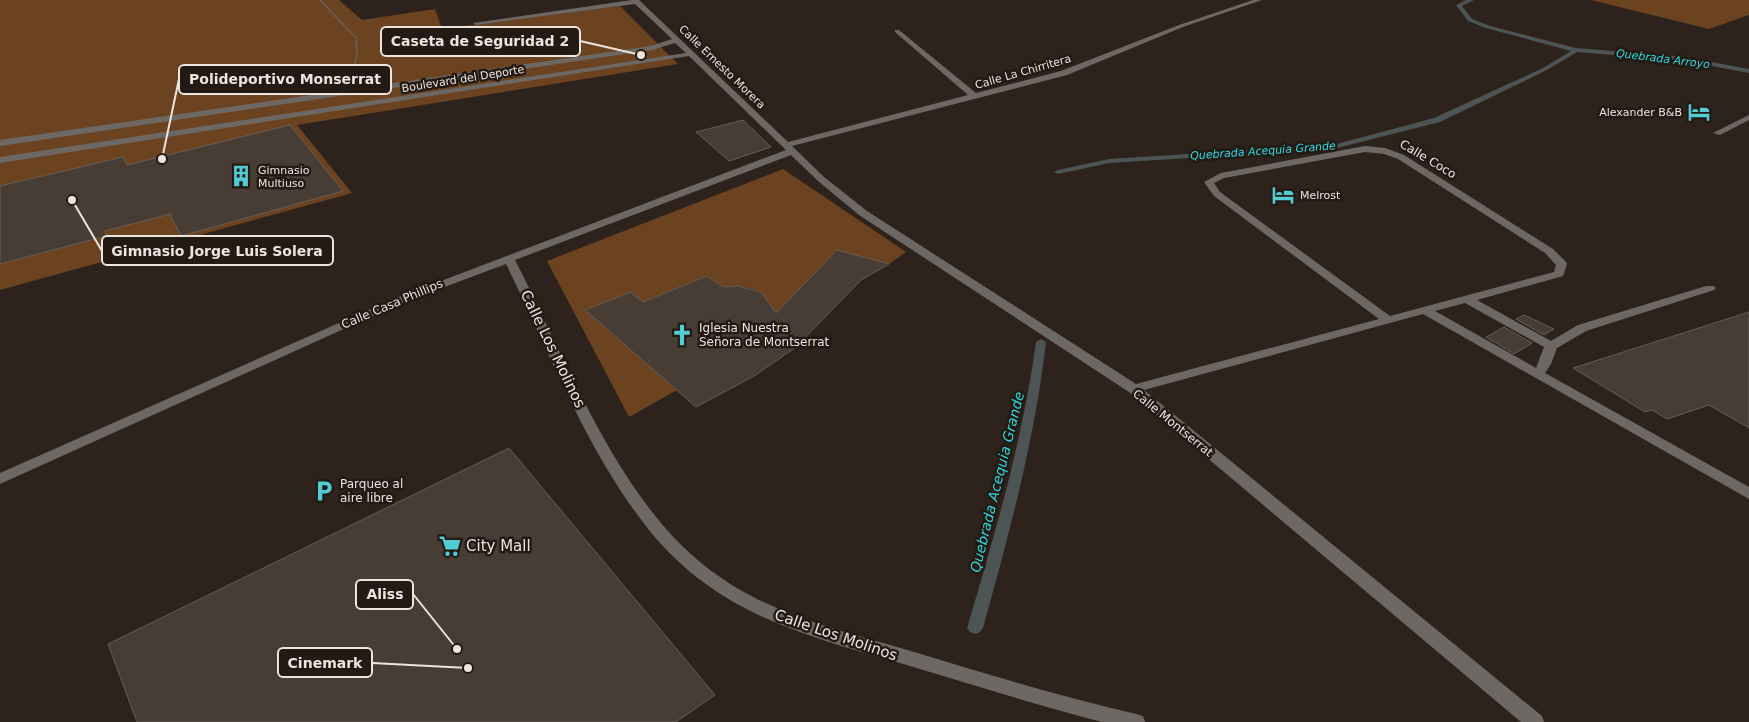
<svg xmlns="http://www.w3.org/2000/svg" width="1749" height="722" font-family="'DejaVu Sans',sans-serif">
	<style>
		.green { fill: #6c4321 }
		.lines { fill: none; stroke-linecap: round; stroke-linejoin: round }
		.stream { fill: #4d5554; fill-rule: evenodd }
		.building { fill: #473d35; stroke: #685d54 }
		.path { stroke: #6c635d; stroke-width: 2; stroke-dasharray: 2 1; stroke-linecap: butt }
		.minor { fill: #6d6864; fill-rule: evenodd }
		.labels { text-anchor: middle; dominant-baseline: central; stroke-width: 5; stroke-linejoin: round; paint-order: stroke }
		.far-water-label { font-size: 11px; font-style: italic; fill: #2cd9e2; stroke: #231a13 }
		.far-street-label { font-size: 11px; fill: #ebe4df; stroke: #231a13 }
		.far-poi-label { font-size: 11px; fill: #ebe4df; stroke: #231a13; text-anchor: start }
		.street-label { font-size: 12px; fill: #ebe4df; stroke: #231a13 }
		.poi-label { font-size: 12px; fill: #ebe4df; stroke: #231a13; text-anchor: start }
		.water-label { font-size: 14px; font-style: italic; fill: #2cd9e2; stroke: #231a13 }
		.near-street-label { font-size: 15px; fill: #ebe4df; stroke: #231a13 }
		.near-poi-label { font-size: 15px; fill: #ebe4df; stroke: #231a13; text-anchor: start }
		.leader { fill: none; stroke: #ebe4df; stroke-width: 2 }
		.callout-dot { fill: #ebe4df; stroke: #231a13; stroke-width: 2 }
		.callout { fill: #231a13; stroke: #ebe4df; stroke-width: 2 }
		.callout-label { font-size: 14px; text-anchor: middle; font-weight: bold; fill: #ebe4df }
	</style>
	<rect width="100%" height="100%" fill="#2d231c"/>
	<!-- green -->
	<path class="green" d="M0 0H339L362 20 435 9 442 29 620 6 678 64 297 125 352 193 0 290Z
		M1591 0H1749V15L1709 29Z
		M783 169 906 252 889 264 837 250 729 373 764 308 767 300C756 285 740 286 723 287L707 276 643 302 631 292 586 310 677 390 629 417 547 261Z"/>
	<g class="lines">
		<!-- stream -->
		<path class="stream" d="M1466 0H1474L1462 6 1472 19 1490 26 1576 48 1685 57 1749 69V73L1685 61 1577 52 1547 70 1440 122 1333 149 1109 163 1058 174 1054 172 1058 170 1109 159 1333 145 1434 118 1543 68 1571 51 1486 28 1468 21 1456 5Z
			M1041 339 1046 342C1035 439 1009 534 983 628L980 632 975 634 970 632 967 628C995 534 1023 439 1036 342Z"/>
	</g>
	<!-- building -->
	<path class="building" d="M743 120 771 147 729 161 696 132Z
		M290 125 343 191 181 236 170 214 105 231 106 236 0 264V186L123 157 127 165Z
		M837 250 889 264 861 280 796 347 754 376 696 407 585 310 631 292 643 302 707 276 723 287 738 286 761 292 776 313Z
		M1749 312V428L1709 405 1667 419 1652 410 1645 412 1573 368Z
		M1524 315 1554 329 1544 335 1516 319Z
		M1504 327 1532 343 1514 354 1486 337Z
		M509 448 715 695 676 722H137L108 644Z"/>
	<g class="lines">
		<!-- path -->
		<path class="path" d="M320 0 356 38 357 55 353 70"/>
		<!-- minor -->
		<path class="minor" d="M632 0H639L788 142 968 95 895 32V30H899L976 93 1061 71 1179 25 1253 0H1262L1183 27 1067 75 792 146 824 177 867 211 1136 384 1379 319 1214 196 1204 182 1221 173 1365 146 1385 148 1404 155 1553 249 1566 262 1567 264 1563 276 1477 300 1551 341 1578 325 1706 286H1714L1716 288 1714 290 1586 331 1557 348 1551 364 1545 373 1749 487V499L1423 314 1144 390 1542 716 1544 722H1521L1129 392 859 215 818 181 791 155 515 260C559 346 599 449 661 523 733 609 820 624 921 654 992 676 1064 697 1136 714L1143 716 1145 722H1102C1040 706 980 687 920 669 816 638 721 619 649 530 586 451 550 353 506 264L399 304 0 484V473L391 300 786 150 689 56 0 163V157L686 53 675 43 652 50 0 146V140L651 46 672 39 635 4 476 25 473 23ZM1365 152 1384 154 1398 159 1545 253 1556 265 1554 272 1390 316 1220 192 1214 183 1224 178ZM1465 303 1544 347 1536 368 1435 311Z
			M1749 115V120L1720 135 1713 133Z"/>
	</g>
	<!-- icons -->
	<defs>
		<g id="hotel-bare" transform="scale(1.725)"><path d="M-6-4.5h1.5V1H6V5H4.5V3h-9V5H-6ZM-4 0a1.8 1.8 0 1 1 3.6 0ZM.5 0V-2.5h3Q6-2.5 6 0Z" fill="#51ccd3" stroke="#231a13" stroke-width="2.5" paint-order="stroke"/></g>
		<g id="building-bare" transform="scale(1.725)"><path d="M-4-6H4V6H1V3H-1V6H-4ZM-2.5-4.3h1.7v1.8h-1.7ZM.8-4.3h1.7v1.8H.8ZM-2.5-1h1.7V.8h-1.7ZM.8-1h1.7V.8H.8Z" fill="#51ccd3" stroke="#231a13" stroke-width="2.5" paint-order="stroke"/></g>
		<g id="church-bare" transform="scale(1.725)"><path d="M-1.2-6h2.4v3.5h3.3v2.4h-3.3V6h-2.4V-.1h-3.3v-2.4h3.3Z" fill="#51ccd3" stroke="#231a13" stroke-width="2.5" paint-order="stroke"/></g>
		<g id="parking-bare" transform="scale(1.725)"><path d="M-3.5-5.5H1a3.5 3.5 0 0 1 0 7H-1V5.5H-3.5ZM-1-3.4V-.6H.8a1.4 1.4 0 0 0 0-2.8Z" fill="#51ccd3" stroke="#231a13" stroke-width="2.5" paint-order="stroke"/></g>
		<g id="supermarket-bare" transform="scale(1.725)"><path d="M-6-5.5h2.5l.6 2H6L4.5 2H-2.5L-4.4-4H-6ZM-1.5 3.2a1.3 1.3 0 1 0 .1 0ZM3 3.2a1.3 1.3 0 1 0 .1 0Z" fill="#51ccd3" stroke="#231a13" stroke-width="2.5" paint-order="stroke"/></g>
	</defs>
	<g fill-rule="evenodd">
		<use href="#hotel-bare" x="1699" y="112"/>
		<use href="#building-bare" x="241" y="176"/>
		<use href="#hotel-bare" x="1283" y="195"/>
		<use href="#church-bare" x="682" y="335"/>
		<use href="#parking-bare" x="324" y="491"/>
		<use href="#supermarket-bare" x="450" y="546"/>
	</g>
	<g class="labels">
		<!-- far-water labels -->
		<g class="far-water-label">
			<text transform="translate(1663 59) rotate(7)">Quebrada Arroyo</text>
			<text transform="translate(1263 151) rotate(-4)">Quebrada Acequia Grande</text>
		</g>
		<!-- far-street labels -->
		<g class="far-street-label">
			<text transform="translate(722 67) rotate(44)">Calle Ernesto Morera</text>
			<text transform="translate(1023 72) rotate(-16)">Calle La Chirritera</text>
			<text transform="translate(463 79) rotate(-9)">Boulevard del Deporte</text>
		</g>
		<!-- far-poi labels -->
		<g class="far-poi-label">
			<text x="1682" y="112" text-anchor="end">Alexander B&amp;B</text>
			<text x="258" y="170">Gimnasio<tspan x="258" dy="13">Multiuso</tspan></text>
			<text x="1300" y="195">Melrost</text>
		</g>
		<!-- street labels -->
		<g class="street-label">
			<text transform="translate(1428 159) rotate(31)">Calle Coco</text>
			<text transform="translate(392 304) rotate(-23)">Calle Casa Phillips</text>
			<text transform="translate(1173 423) rotate(39)">Calle Montserrat</text>
		</g>
		<!-- poi labels -->
		<g class="poi-label">
			<text x="699" y="328">Iglesia Nuestra<tspan x="699" dy="14">Señora de Montserrat</tspan></text>
			<text x="340" y="484">Parqueo al<tspan x="340" dy="14">aire libre</tspan></text>
		</g>
		<!-- water labels -->
		<g class="water-label">
			<text transform="translate(997 482) rotate(-76)">Quebrada Acequia Grande</text>
		</g>
		<!-- near-street labels -->
		<g class="near-street-label">
			<text transform="translate(553 349) rotate(64)">Calle Los Molinos</text>
			<text transform="translate(836 635) rotate(19)">Calle Los Molinos</text>
		</g>
		<!-- near-poi labels -->
		<g class="near-poi-label">
			<text x="466" y="546">City Mall</text>
		</g>
	</g>
	<!-- callouts -->
	<path class="leader" d="M641 55L580 41M162 159L179 79M72 200L102 251M457 649L413 594M468 668L372 663"/>
	<g class="callout-dot">
		<circle cx="641" cy="55" r="5"/>
		<circle cx="162" cy="159" r="5"/>
		<circle cx="72" cy="200" r="5"/>
		<circle cx="457" cy="649" r="5"/>
		<circle cx="468" cy="668" r="5"/>
	</g>
	<g class="callout">
		<rect x="381" y="27" width="199" height="29" rx="5"/>
		<rect x="179" y="65" width="212" height="29" rx="5"/>
		<rect x="102" y="236" width="231" height="29" rx="5"/>
		<rect x="356" y="580" width="57" height="29" rx="5"/>
		<rect x="278" y="648" width="94" height="29" rx="5"/>
	</g>
	<g class="callout-label">
		<text x="480" y="46">Caseta de Seguridad 2</text>
		<text x="285" y="84">Polideportivo Monserrat</text>
		<text x="217" y="256">Gimnasio Jorge Luis Solera</text>
		<text x="385" y="599">Aliss</text>
		<text x="325" y="668">Cinemark</text>
	</g>
</svg>
